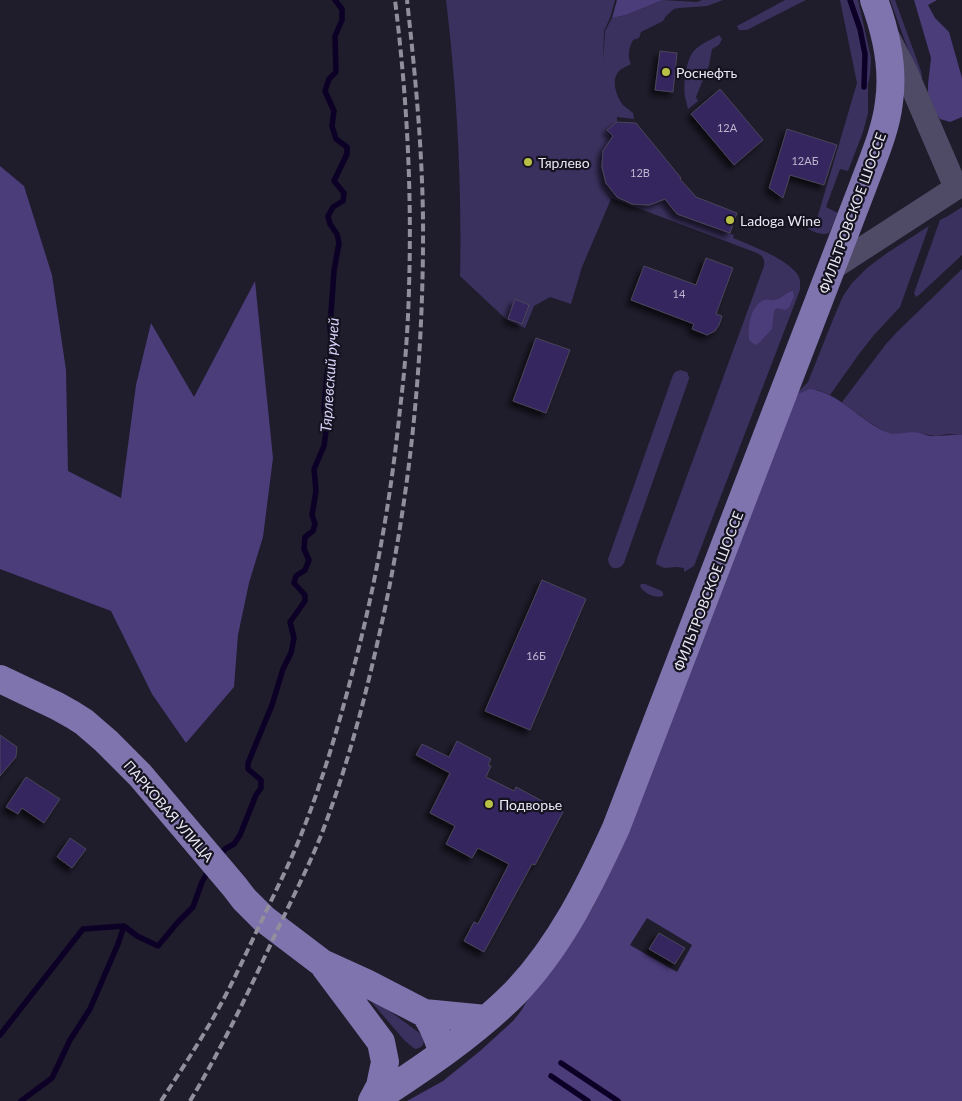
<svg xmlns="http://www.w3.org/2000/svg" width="962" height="1101" font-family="Lato,sans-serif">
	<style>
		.green { fill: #3b315e }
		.forest { fill: #4b3c7a; fill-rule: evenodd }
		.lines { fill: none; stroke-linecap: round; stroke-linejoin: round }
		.stream { stroke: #0d0027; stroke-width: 5.5 }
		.building { fill: #362561; stroke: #494657; filter: url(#shadow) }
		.minor { stroke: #4f4a66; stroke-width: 24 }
		.major { stroke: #7f74ad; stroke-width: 28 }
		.rail { stroke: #918f9b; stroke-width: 4; stroke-dasharray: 8 4; stroke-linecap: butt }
		.poi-dot { fill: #b9c046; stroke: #161321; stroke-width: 2 }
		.labels { text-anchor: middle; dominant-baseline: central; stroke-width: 4.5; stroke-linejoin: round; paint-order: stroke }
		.number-label { font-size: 11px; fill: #bcb7ce }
		.poi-label { font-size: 14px; fill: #e9e8f2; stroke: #161321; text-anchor: start }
		.street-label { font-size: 14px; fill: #e9e8f2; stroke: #161321 }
		.water-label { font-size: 15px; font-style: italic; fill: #d8d2f9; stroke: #161321 }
	</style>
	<defs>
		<filter id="shadow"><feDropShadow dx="-4.5" dy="4.5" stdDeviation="2.5" flood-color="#0009"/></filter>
	</defs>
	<rect width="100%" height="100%" fill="#1f1c2b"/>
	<!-- green -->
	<path class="green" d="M446 0H615L610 18 604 31 603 62 605 31 612 18 626 15 663 0 697 2 702 0H723L707 6 679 8 674 9 666 16 663 21 641 32 639 38 633 40C629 47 627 56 631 64 627 66 623 68 620 70 610 79 616 96 623 105 626 108 630 110 633 113L634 119 617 117V122L608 129 613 136 603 151 602 167 606 183 617 197 632 204 649 205 665 199 677 214 734 235 733 238C752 246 786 258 798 275 801 280 800 285 800 290L694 566 684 572V568L677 567 664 568 656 564 657 558 764 266C765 259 763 256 757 253L611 198 601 186 611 199 582 267 571 304 550 297 534 306 525 328 509 322 460 276C462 184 457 91 446 0Z
		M785 0H806L747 30H739L737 26Z
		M840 0H858L871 58 870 75 868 85V113L863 132 848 171 840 169 826 207 838 213 829 233C818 237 806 227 797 222L802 216 816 222 857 83Z
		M890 0H895L921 71 922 77 920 82Z
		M719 35 722 39 719 45 712 49 709 65 696 97 698 101 688 109C687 105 686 101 685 97 683 86 686 60 693 52 699 44 711 40 719 35Z
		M962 207V255L919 295 916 297 914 293 940 220 948 216Z
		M929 226 900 307 874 335 859 354 830 395 818 390 795 395 808 382 834 317 843 296 852 283 867 268 887 253Z
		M962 269V435L949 434 935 436 912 432 899 435 887 433 869 422 842 402 886 344 897 332Z
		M680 370 687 372 689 377V379L624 563C618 572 609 569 608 559L673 375 675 372Z
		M641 584H645L662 591 663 593V596C656 599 643 593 640 586Z
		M362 991 421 1034 424 1039C424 1046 421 1048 415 1049L405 1041Z"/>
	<!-- forest -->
	<path class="forest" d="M617 0H663L626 15 612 18Z
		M914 0H937L928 5 935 18 949 32 962 78V117L950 122 940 119 928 101V84L931 58Z
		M0 166 24 186 52 275 66 370 68 471 121 498 136 385 151 323 194 397 255 281 273 458 263 537 249 583 238 635 234 687 186 743 152 694 111 611 0 569Z
		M793 291 794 296 789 308 785 310 777 308 774 311 772 329 759 343 755 345 749 340C748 327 750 306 764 300 768 299 771 301 775 300 783 298 786 292 793 291Z
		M810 389C840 393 859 420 886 432 896 436 903 432 913 432 921 432 927 437 935 436 944 436 953 434 962 435V1101H407L443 1081 480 1051 513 1021 521 1011 531 994 558 962 593 907 611 871 623 845 659 754 795 395ZM647 918 692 945 677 972 630 945Z"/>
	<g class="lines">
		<!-- stream -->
		<path class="stream" d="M850 0 860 29 865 54 864 87
			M219 857 225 849 234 844 240 835 256 795 261 788V780L248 769V763L272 705 283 669 291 653 294 638 290 622 305 601V595L294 583 296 576 305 570 309 560 304 549 305 537 313 531 315 524 312 515 316 491 314 469 324 446 327 424 324 410 327 374 332 351 330 327 334 271 339 243 337 234 330 224 328 216 333 207 343 201 344 193 334 181 347 154V147L336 139 332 126 334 111 325 91 329 79 336 72 335 36 342 20V9L335 0
			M0 1035 83 929 124 926
			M561 1063 618 1101
			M551 1076 588 1101
			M21 1101 52 1078 70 1040 90 1009 118 944 124 926 137 936 158 946 178 922 193 907 202 882 210 868"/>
	</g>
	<!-- building -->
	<path class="building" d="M660 51 677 53 673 92 655 90Z
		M720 89 763 140 734 165 691 114Z
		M617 122 636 123 681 178 680 179 696 197 737 213 730 233 677 214 665 199 649 205 632 204 617 197 606 183 602 167 603 151 613 136 607 130Z
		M787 129 837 145 824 185 790 175 783 198 769 188Z
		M706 258 733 268 716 314 722 316 719 325 715 331 707 335 692 329 694 324 631 300 644 266 696 285Z
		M515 299 529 305 522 324 508 319Z
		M536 338 570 350 546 413 513 401Z
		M542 580 586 599 530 730 485 711Z
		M0 735 17 747 16 757 0 776Z
		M457 741 491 759 488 765 491 766 486 777 514 791 516 787 563 812 535 865 532 864 484 952 464 941 474 922 478 924 509 864 478 848 472 858 446 844 455 826 430 813 450 773 416 755 422 744 449 757Z
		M26 777 60 799 44 823 22 808 18 814 6 807Z
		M70 838 86 849 72 868 57 857Z
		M659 933 685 948 675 964 649 949Z"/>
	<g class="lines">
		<!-- minor -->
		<path class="minor" d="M889 39 906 72 956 188
			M831 269 962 184"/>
		<!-- major -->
		<path class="major" d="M0 679 57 706 73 715 84 722 106 741 140 775 234 886 244 899 264 919 322 963 366 983 424 1013C434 1024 438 1039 443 1053
			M325 967 381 1042 385 1062 380 1086 372 1101
			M424 1013 486 1019
			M373 1101C423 1068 473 1035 515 993 560 946 589 887 616 828L863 186C873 159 886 130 889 102 894 67 886 32 874 0"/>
		<!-- rail -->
		<path class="rail" d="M161 1101C180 1072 199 1043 216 1013 233 983 247 951 262 920 276 890 291 861 303 830 327 769 344 706 360 643 379 566 392 488 400 409 405 369 408 329 409 288 412 191 407 97 395 0
			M190 1101C222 1048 248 993 274 937 289 905 306 872 320 838 345 774 363 707 378 640 410 501 424 360 423 218 422 145 415 72 407 0"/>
	</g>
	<!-- markers -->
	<g class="poi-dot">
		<circle cx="666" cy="72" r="5"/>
		<circle cx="528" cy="162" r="5"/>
		<circle cx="730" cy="220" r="5"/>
		<circle cx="489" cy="804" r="5"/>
	</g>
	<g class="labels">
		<!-- number labels -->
		<g class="number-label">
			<text x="727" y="127">12А</text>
			<text x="805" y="160">12АБ</text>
			<text x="640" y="172">12В</text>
			<text x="679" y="293">14</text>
			<text x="536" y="655">16Б</text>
		</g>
		<!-- poi labels -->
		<g class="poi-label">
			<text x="676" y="72">Роснефть</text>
			<text x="538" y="162">Тярлево</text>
			<text x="740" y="220">Ladoga Wine</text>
			<text x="499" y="804">Подворье</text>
		</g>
		<!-- street labels -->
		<g class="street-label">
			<text transform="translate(852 213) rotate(-70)">ФИЛЬТРОВСКОЕ ШОССЕ</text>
			<text transform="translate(708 591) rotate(-69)">ФИЛЬТРОВСКОЕ ШОССЕ</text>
			<text transform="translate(169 811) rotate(49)">ПАРКОВАЯ УЛИЦА</text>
		</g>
		<!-- water labels -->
		<g class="water-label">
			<text transform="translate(329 375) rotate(-86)">Тярлевский ручей</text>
		</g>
	</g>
</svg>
